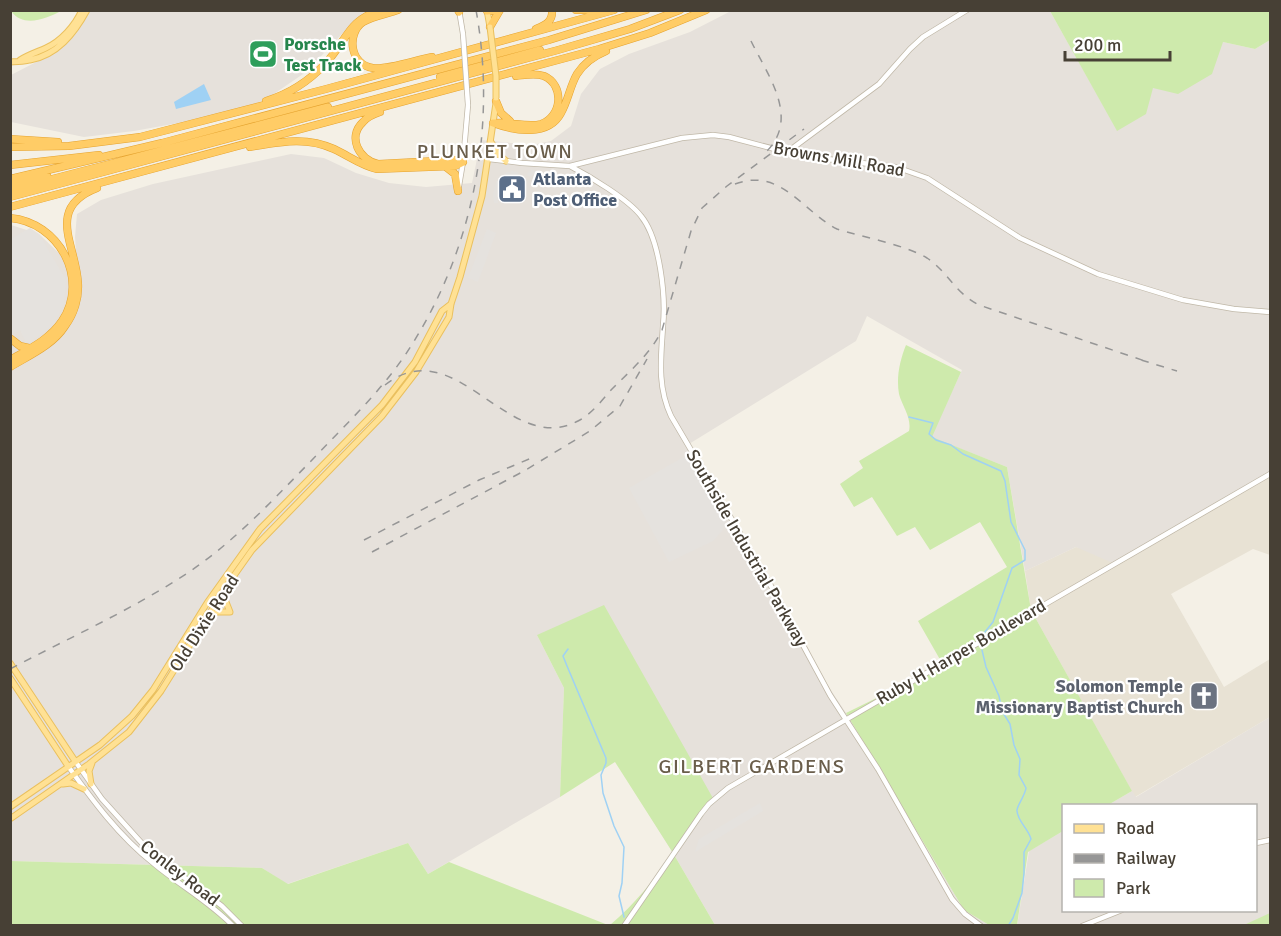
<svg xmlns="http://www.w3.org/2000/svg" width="1281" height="936" font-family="Signika,sans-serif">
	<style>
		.residential { fill: #e8e2d4 }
		.industrial { fill: #e6e1db }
		.green { fill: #ceeaac }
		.parking { fill: #e5e2de }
		.water { fill: #9fd1f4 }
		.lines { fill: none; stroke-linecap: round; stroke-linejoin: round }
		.stream { stroke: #9fd1f4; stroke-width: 1.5 }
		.minor-casing { stroke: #c0b8a8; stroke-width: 6 }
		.major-casing { stroke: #eac05e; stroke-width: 7 }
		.highway-casing { stroke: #e5a32f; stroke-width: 8 }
		.minor { stroke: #fff; stroke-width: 4.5 }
		.major { stroke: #ffe194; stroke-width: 5 }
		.highway { stroke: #fc6; stroke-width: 7 }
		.rail { stroke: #969696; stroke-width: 1.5; stroke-dasharray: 8 8; stroke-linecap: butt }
		.minor-bridge-casing { stroke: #c0b8a8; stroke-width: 6; stroke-linecap: butt }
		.major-bridge-casing { stroke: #eac05e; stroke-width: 7; stroke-linecap: butt }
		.minor-bridge { stroke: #fff; stroke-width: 4.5 }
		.major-bridge { stroke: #ffe194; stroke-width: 5 }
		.labels { text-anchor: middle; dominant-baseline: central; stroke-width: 4.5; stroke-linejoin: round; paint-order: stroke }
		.leisure-label { font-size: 18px; font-weight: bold; fill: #27864d; stroke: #fff; text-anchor: start }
		.street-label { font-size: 18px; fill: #474035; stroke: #fff }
		.service-label { font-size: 18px; font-weight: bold; fill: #4e5e75; stroke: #fff; text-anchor: start }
		.worship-label { font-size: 18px; font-weight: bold; fill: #5b616d; stroke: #fff; text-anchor: end }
		.neighbourhood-label { font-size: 20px; letter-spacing: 1.5px; fill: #6a5e4b; stroke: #fff }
	</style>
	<rect width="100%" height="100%" fill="#f4f0e6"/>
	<!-- residential -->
	<path class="residential" d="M1270 477V555L1253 549 1171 594 1224 687 1270 659V717L1135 797 1031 610 1025 571 1076 547 1125 557Z"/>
	<!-- industrial -->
	<path class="industrial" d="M85 11H370L358 17 306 72 265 100 223 115 134 131 84 137 11 122V75L42 59 69 37Z
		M731 11H1050L1117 130 1153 88 1223 42 1255 49 1270 40V477L1115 564 1076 547 1025 571 1007 467 931 437 962 370 867 316 856 341 689 444 744 536 799 642 846 713 964 910 989 925H715L673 853 537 635 564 688 560 797 428 874 408 843 287 884 262 868 11 861V225L39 234 63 257 78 280 75 237 77 214 101 200 153 184 291 154 324 158 356 173 389 183 426 187 472 183 481 140 532 145 551 141 571 126 581 94 600 69 629 54 690 32Z
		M1270 717V925L1017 926 1029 851 1063 831 1064 910H1256V806L1108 805 1132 791 1136 797Z"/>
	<!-- green -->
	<path class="green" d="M11 11H61C46 19 23 28 11 11Z
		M1050 11H1270V40L1255 49 1223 42 1212 74 1178 94 1153 88 1146 114 1117 131Z
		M906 345 961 372 932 437 1007 467 1031 610 1132 791 1108 805 1064 806 1063 831 1028 852 1017 925H989L964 910 846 713 905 684 942 663 918 621 1007 567 980 522 930 550 915 527 897 536 872 497 854 507 840 484 863 468 859 461 909 431C912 418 902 406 899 394 896 377 900 360 906 345Z
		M604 605 714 800 673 853 715 925H610C635 904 654 880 673 853L615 762 560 797 564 688 537 635Z
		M408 843 428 874 449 862 608 925 11 926V861L262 868 288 884Z
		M1270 913V925H1244Z"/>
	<!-- parking -->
	<path class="parking" d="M531 169 561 180 563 184 557 189 534 180 536 175 533 174 531 177 527 175 529 171 531 172Z
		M511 171 518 172V176L521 177 520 183 515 182 516 176 506 178 499 187 498 203H494L493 195 496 181H501L499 178 502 176 504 178 506 176 505 173 507 172H510L511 174Z
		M30 228 39 234 66 280 64 303 54 324 27 345 20 330 12 334 11 331V239Z
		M487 229 496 233 478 282 468 278Z
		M689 454 724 510 726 521 722 531 713 541 669 562 629 488Z
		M760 803 763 811 695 852 699 839Z"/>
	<!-- water -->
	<path class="water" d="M204 84 211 100 176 109 174 102Z"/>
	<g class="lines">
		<!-- stream -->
		<path class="stream" d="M909 417 933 423 929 434 936 440 951 445 963 454 1001 471 1005 481 1011 522 1025 550V560L1012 568 993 622 980 638
			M568 649 563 656 567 666 606 758V763L601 775 603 793 614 826 624 847 622 883 619 896 624 917
			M982 650 986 667 999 696 1002 711 1010 724 1014 745 1020 759 1019 775 1026 788C1025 796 1016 807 1017 811 1018 822 1028 828 1031 839L1024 852V873L1022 893 1013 918 1008 926"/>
		<!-- minor casing -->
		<g class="minor-casing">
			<path id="minor" d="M459 10 463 34
				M786 153 879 84 910 49 923 37 967 10
				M489 159 522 163 570 166 682 138 713 135 729 137 801 156 896 167 927 178 1020 238 1098 274 1183 300 1234 309 1270 312
				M570 166C589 176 628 199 641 216 660 239 666 297 663 326 661 358 657 386 671 416L771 586 830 695 878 769 952 899 965 914 981 926
				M459 186 463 162 468 105
				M75 761 102 799 148 850 222 906 242 926
				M68 766C93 801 119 836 153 863 179 885 209 901 233 926
				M1256 843 1270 840
				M624 926 701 814 709 804 728 788 1270 474
				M1082 926 1122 910"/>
		</g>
		<!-- major casing -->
		<g class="major-casing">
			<path id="major" d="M487 10 490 27
				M20 60C28 55 37 52 46 48 61 41 75 26 82 10
				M10 62C17 61 24 62 30 60 57 55 74 34 87 10
				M491 142 498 154 506 161
				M209 617 217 612H230L224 597V592
				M10 663 75 761
				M10 678 68 766
				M63 784 71 783 84 789
				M91 784 89 771 92 763
				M10 807 100 745 132 716 153 690 207 603 260 529 382 405 415 362 442 311 451 304
				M10 819 89 764 129 732 161 691 228 584 252 550 382 416 416 372 449 317 451 304 460 277 482 196 496 103"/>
		</g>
		<!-- highway casing -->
		<g class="highway-casing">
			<path id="highway" d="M398 10C387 14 373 16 363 22 346 34 350 65 373 68 388 70 415 60 432 57
				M458 10 459 12
				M576 10H590
				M487 11 498 10
				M490 27 500 10
				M536 29C545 25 553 22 552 10
				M440 77 540 50
				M266 101C289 94 309 81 325 64 347 41 347 20 381 10
				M496 101 501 113 510 121
				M380 112C374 114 367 117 363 122 347 137 359 160 378 164L454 160 463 162
				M493 123C515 131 548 137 561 113 568 101 570 86 577 74 584 63 594 56 606 51
				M495 123C510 121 527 128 541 124 562 117 565 85 544 76 535 73 526 75 516 76
				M10 139 58 142
				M10 147 69 146 140 137 326 89 614 10
				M250 147C280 142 306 136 334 149 349 156 362 166 377 169L455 166 463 162
				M10 165 99 155
				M446 167 455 174 458 191
				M10 179 162 143 549 40 646 10
				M14 185 47 175
				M10 190 328 107
				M10 197 558 50 630 29 680 10
				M10 207 599 49 650 33 706 10
				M10 218C59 222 90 279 62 321 49 340 29 349 10 360
				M11 339 20 346 29 348
				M10 367C30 355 53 345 65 326 74 314 79 298 78 283 76 245 45 208 97 188"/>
		</g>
		<!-- minor -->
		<use href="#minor" class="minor"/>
		<!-- major -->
		<use href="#major" class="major"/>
		<!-- highway -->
		<use href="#highway" class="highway"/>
		<!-- rail -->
		<path class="rail" d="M751 41C768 76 801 119 765 153
			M735 184C781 167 802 211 837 229 862 237 906 245 927 258 948 272 954 292 979 305L1148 362
			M1141 360 1177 371
			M385 385C456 329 508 458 578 421 592 414 602 400 612 389 630 371 651 353 662 330L691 231 702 208 727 186 804 129
			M364 540 479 480 534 457
			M372 552 524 471 590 431 620 406 647 359
			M10 669C69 638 131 610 186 574 233 543 271 502 310 462 345 425 384 389 411 346 474 247 497 125 476 10"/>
		<!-- minor-bridge casing -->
		<g class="minor-bridge-casing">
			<path id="minor-bridge" d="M463 34 468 105"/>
		</g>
		<!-- major-bridge casing -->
		<g class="major-bridge-casing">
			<path id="major-bridge" d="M490 27 496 76V98"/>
		</g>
		<!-- minor-bridge -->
		<use href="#minor-bridge" class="minor-bridge"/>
		<!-- major-bridge -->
		<use href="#major-bridge" class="major-bridge"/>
	</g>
	<!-- icons -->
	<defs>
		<g id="stadium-square" transform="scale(1.5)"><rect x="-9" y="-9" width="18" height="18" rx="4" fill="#2e9e5b" stroke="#fff"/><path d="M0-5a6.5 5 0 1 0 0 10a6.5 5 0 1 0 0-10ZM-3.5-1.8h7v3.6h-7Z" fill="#fff"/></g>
		<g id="civic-square" transform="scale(1.5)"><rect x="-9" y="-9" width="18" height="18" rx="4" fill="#5c6f8a" stroke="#fff"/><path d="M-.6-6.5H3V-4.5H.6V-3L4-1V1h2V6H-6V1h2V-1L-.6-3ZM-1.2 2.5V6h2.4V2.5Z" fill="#fff"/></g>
		<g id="church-square" transform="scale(1.5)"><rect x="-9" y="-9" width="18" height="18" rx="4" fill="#6b7280" stroke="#fff"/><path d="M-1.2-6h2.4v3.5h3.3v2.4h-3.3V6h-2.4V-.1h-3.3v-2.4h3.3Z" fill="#fff"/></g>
	</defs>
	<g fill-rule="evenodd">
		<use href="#stadium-square" x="263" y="54"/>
		<use href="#civic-square" x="512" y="189"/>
		<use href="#church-square" x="1204" y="696"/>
	</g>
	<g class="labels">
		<!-- leisure labels -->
		<g class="leisure-label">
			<text x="284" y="44">Porsche<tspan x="284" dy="21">Test Track</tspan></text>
		</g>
		<!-- street labels -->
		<g class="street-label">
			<text transform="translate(839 159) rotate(10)">Browns Mill Road</text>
			<text transform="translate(747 548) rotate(60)">Southside Industrial Parkway</text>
			<text transform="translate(204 623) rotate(-57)">Old Dixie Road</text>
			<text transform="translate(961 652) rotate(-30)">Ruby H Harper Boulevard</text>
			<text transform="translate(180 873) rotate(38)">Conley Road</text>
		</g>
		<!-- service labels -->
		<g class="service-label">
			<text x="533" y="179">Atlanta<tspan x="533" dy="21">Post Office</tspan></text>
		</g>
		<!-- worship labels -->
		<g class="worship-label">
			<text x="1183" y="686">Solomon Temple<tspan x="1183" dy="21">Missionary Baptist Church</tspan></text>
		</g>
		<!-- neighbourhood labels -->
		<g class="neighbourhood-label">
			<text x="495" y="151">PLUNKET TOWN</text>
			<text x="752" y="766">GILBERT GARDENS</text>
		</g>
	</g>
	<!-- border -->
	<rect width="1281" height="936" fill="none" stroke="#474035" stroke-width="24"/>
	<!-- legend -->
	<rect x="1062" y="804" width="195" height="108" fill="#ffffff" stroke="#b5b3ae" stroke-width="1.5"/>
	<rect x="1074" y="824" width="30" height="9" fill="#ffe194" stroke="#b5b3ae" stroke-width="1.5"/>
	<text x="1116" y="834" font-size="18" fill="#474035">Road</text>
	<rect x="1074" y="854" width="30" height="9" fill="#969696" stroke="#b5b3ae" stroke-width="1.5"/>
	<text x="1116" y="864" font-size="18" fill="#474035">Railway</text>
	<rect x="1074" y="879" width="30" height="18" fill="#ceeaac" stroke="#b5b3ae" stroke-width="1.5"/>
	<text x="1116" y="894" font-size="18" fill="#474035">Park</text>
	<!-- scale -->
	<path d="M1065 51v9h105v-9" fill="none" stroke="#474035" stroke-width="3"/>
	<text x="1074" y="51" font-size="18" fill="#474035" stroke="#ffffff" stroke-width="4.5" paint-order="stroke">200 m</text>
</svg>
